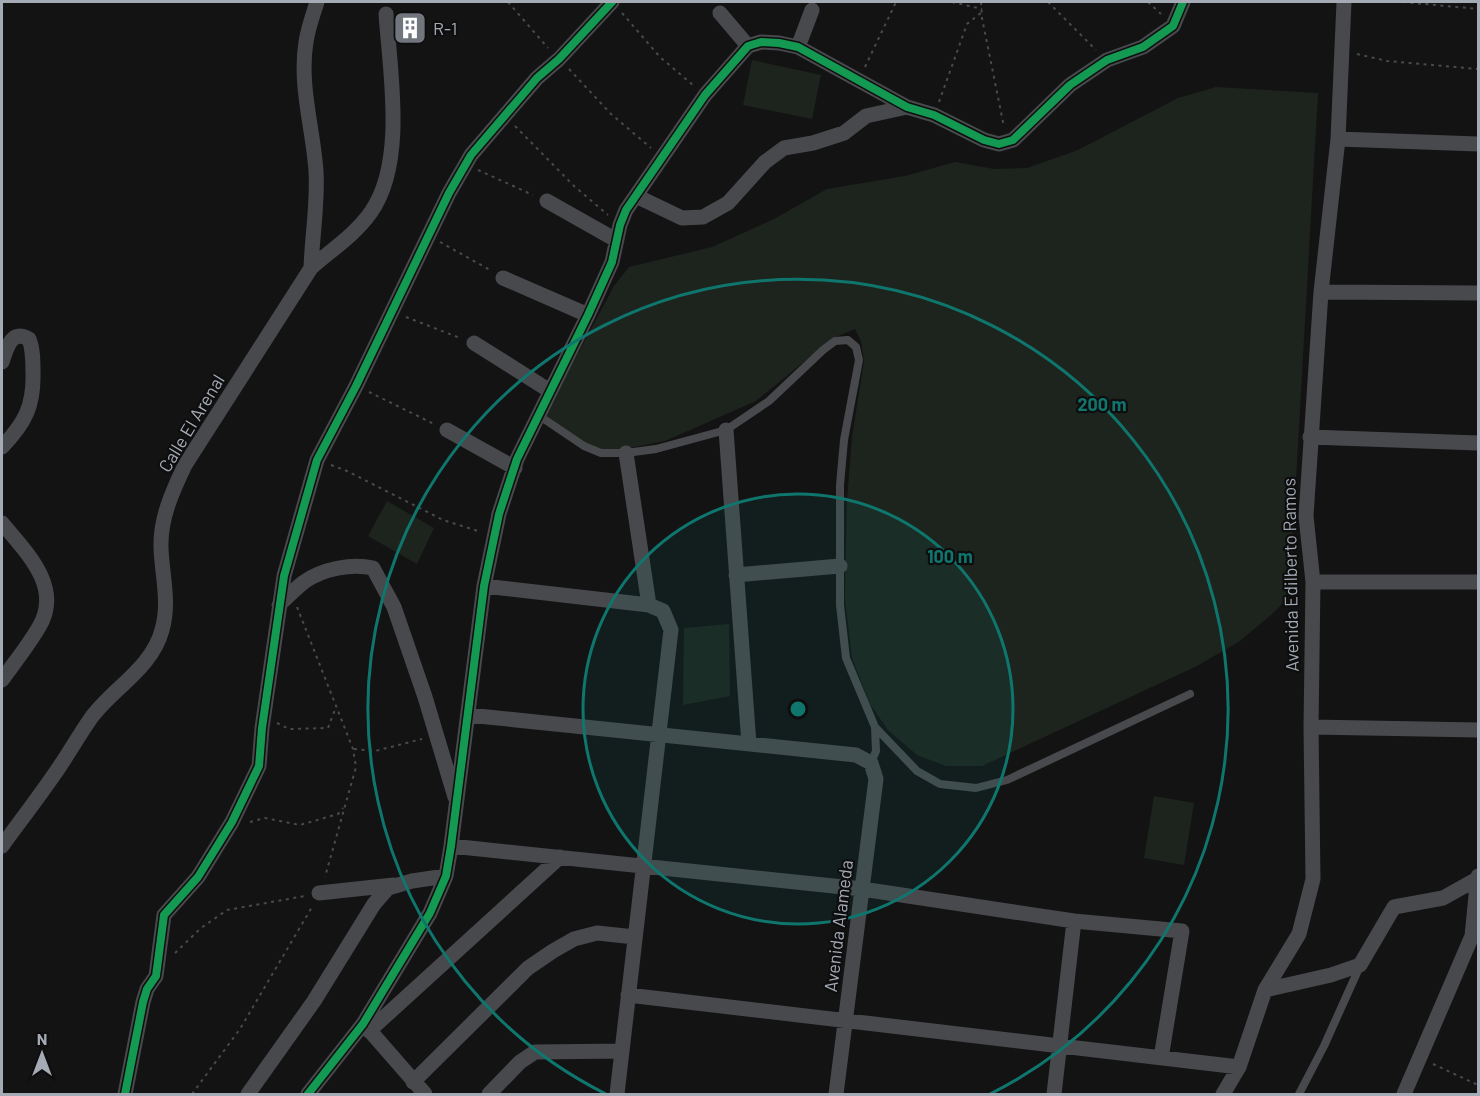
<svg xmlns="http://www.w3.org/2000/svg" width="1480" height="1096" font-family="Barlow,sans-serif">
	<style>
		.green { fill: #1d241e }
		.building { fill: #2d2e2f; stroke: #3b3d40; stroke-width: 1.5 }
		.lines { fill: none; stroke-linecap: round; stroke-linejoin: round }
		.path { stroke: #494a4e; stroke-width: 2; stroke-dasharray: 3 4.5; stroke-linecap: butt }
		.service { stroke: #47494c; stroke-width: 8 }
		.minor { stroke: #47494c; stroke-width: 15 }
		.cycleway-casing { stroke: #0e0e0f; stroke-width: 11 }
		.cycleway { stroke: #139951; stroke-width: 8 }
		.ring { fill: none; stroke: #0f766e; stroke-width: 3 }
		.labels { text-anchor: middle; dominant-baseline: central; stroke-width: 4.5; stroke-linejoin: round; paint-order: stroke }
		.poi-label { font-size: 18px; fill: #a4abb5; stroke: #0e0e0f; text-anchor: start }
		.street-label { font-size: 18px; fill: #a4abb5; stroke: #0e0e0f }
		.centre { fill: #0f766e; stroke: #0e0e0f; stroke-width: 3 }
		.ring-label { font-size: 18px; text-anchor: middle; font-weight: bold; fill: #0f766e; stroke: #0e0e0f; stroke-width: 4.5; stroke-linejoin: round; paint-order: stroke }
	</style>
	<rect width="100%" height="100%" fill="#131314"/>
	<!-- green -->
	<path class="green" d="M752 60 821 75 812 119 743 105Z
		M1216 87 1318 93 1290 585 1284 602 1271 615 1240 641 1197 666 982 766H946L917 755 888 730 870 704 852 658 845 598 847 500 852 437 864 361 861 341 855 329 833 338 756 401 665 441 624 449H602L584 442 545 415 614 286 629 267 712 247 774 219 827 189 905 176 955 162 994 169 1027 168 1078 150 1178 98Z
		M387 501 434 528 417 564 368 536Z
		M729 624 730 696 683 705 684 628Z
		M1154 796 1194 803 1184 865 1144 858Z"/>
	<!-- building -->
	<path class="building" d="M402 29a8 8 0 1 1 16 0a8 8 0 1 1-16 0Z"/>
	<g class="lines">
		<!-- path -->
		<path class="path" d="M508 2 548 48
			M952 2 982 9
			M981 2 982 18 1004 127
			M1048 2 1096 50
			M1148 2 1161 14
			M1403 2 1478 9
			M622 13 660 57 694 86
			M1357 54 1387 61 1478 69
			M865 67 896 2
			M569 69 611 114 651 148
			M939 102 967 24 982 12
			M515 126 574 186 608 215
			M478 170 533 195
			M440 242 490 270
			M406 317 460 338
			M369 392 434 424
			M331 465 347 471 443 520 481 532
			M297 607 353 749 356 767 325 877
			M277 723 289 729 328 728 336 707
			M354 749 375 751 422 739
			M250 822 265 818 300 825 338 814 343 808
			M175 953 201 928 227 910 305 896
			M1433 1064 1478 1085
			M192 1094 240 1029 312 907"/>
		<!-- service -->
		<path class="service" d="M538 415 584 446 601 453H626L656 449 726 430 769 401 823 350 835 341 848 340 856 347 859 360 844 440 840 485V605L846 658 875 727 917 771 940 784 976 788 1007 780 1190 694
			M871 763 876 751 875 727
			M1299 1094 1324 1046 1360 966"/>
		<!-- minor -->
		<path class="minor" d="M720 13 748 46
			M798 47 812 10
			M1338 139 1478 144
			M636 196 682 218 703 217 728 203 765 162 784 148 813 143 844 133 866 116 907 107
			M547 201 616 240
			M311 268C312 236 318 204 316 171 313 128 299 85 306 42 308 28 313 15 317 2
			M503 278 588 315
			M1321 292 1478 293
			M474 343 550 391
			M2 362C7 348 11 329 29 339 33 349 33 361 33 372 34 406 25 423 2 447
			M447 430 515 468
			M726 430 749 744
			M1310 437 1478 443
			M626 453 649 605
			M2 523C26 552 63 587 39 627 28 646 14 663 2 680
			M736 575 840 566
			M1313 582H1478
			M484 586 649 605 663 611 671 630 617 1094
			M279 605C287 597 295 589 304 582 322 569 352 563 373 568L394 607 425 697 455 797
			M468 715 856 755 871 763 876 779 836 1094
			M1311 727 1478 730
			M2 846C18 824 35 802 51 779 65 760 77 738 91 718 113 688 152 668 162 630 170 602 162 576 161 548 160 519 172 492 185 465L311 268C331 250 355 235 371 212 406 162 390 72 386 14
			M451 846 862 889 1074 921 1182 931 1161 1058
			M319 893 394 885
			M1265 990 1331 975 1360 965 1394 907 1443 898 1477 879
			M628 995 1239 1067
			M364 1024 425 1094
			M369 1031 560 857
			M413 1082 528 968 553 951 574 939 597 933 635 937
			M125 1094 143 1002 147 989 156 976 164 915 198 877 232 822 259 766 262 728 284 576 317 460 356 386 449 193 471 155 537 78 559 59 612 2
			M248 1094 314 1001 374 904 388 888 412 881 446 876
			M308 1094 363 1024 430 913 446 876 451 846 484 586 499 514 517 459 588 315 612 262 620 225 626 210 705 95 748 46 761 42 779 43 798 47 907 107 934 115 984 140 999 144 1013 140 1070 85 1107 60 1143 47 1173 26 1183 2
			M489 1094 520 1062 535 1052 622 1051
			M1054 1094 1074 921
			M1223 1094 1239 1067 1265 990 1299 934 1313 879 1311 727 1313 582 1306 516 1321 292 1338 139 1344 2
			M1404 1094 1472 936 1478 876"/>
		<!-- cycleway casing -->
		<g class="cycleway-casing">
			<path id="cycleway" d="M125 1094 143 1002 147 989 156 976 164 915 198 877 232 822 259 766 262 728 284 576 317 460 356 386 449 193 471 155 537 78 559 59 612 2
				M308 1094 363 1024 430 913 446 876 451 846 484 586 499 514 517 459 588 315 612 262 620 225 626 210 705 95 748 46 761 42 779 43 798 47 907 107 934 115 984 140 999 144 1013 140 1070 85 1107 60 1143 47 1173 26 1183 2"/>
		</g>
		<!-- cycleway -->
		<use href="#cycleway" class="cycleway"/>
	</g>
	<!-- distance rings -->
	<circle cx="798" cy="709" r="215" fill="#0f766e" fill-opacity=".12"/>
	<g class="ring">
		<circle cx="798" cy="709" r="215"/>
		<path d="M606 1094A430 430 0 1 1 990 1094"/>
	</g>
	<!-- icons -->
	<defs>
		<g id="building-square" transform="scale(1.725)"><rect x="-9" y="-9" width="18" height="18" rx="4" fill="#71767d" stroke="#0e0e0f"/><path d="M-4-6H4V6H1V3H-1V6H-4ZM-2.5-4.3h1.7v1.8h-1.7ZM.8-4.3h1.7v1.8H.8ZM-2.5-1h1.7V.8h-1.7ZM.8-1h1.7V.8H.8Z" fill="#fff"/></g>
	</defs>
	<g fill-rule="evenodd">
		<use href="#building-square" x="410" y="28"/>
	</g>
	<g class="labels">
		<!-- poi labels -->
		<g class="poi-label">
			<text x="433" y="28">R-1</text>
		</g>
		<!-- street labels -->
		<g class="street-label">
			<text transform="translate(191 423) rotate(-59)">Calle El Arenal</text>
			<text transform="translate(1290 575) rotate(-91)">Avenida Edilberto Ramos</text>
			<text transform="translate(838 926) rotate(-83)">Avenida Alameda</text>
		</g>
	</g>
	<circle cx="798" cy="709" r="9" class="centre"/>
	<g class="ring-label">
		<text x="1102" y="411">200 m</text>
		<text x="950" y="563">100 m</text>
	</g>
	<!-- border -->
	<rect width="1480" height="1096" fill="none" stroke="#a4abb5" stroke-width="6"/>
	<!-- north arrow -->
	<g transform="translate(42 1054)" stroke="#0e0e0f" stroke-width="4.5" paint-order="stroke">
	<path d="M0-4.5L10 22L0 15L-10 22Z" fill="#a4abb5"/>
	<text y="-9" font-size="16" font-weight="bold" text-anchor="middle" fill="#a4abb5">N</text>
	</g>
</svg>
